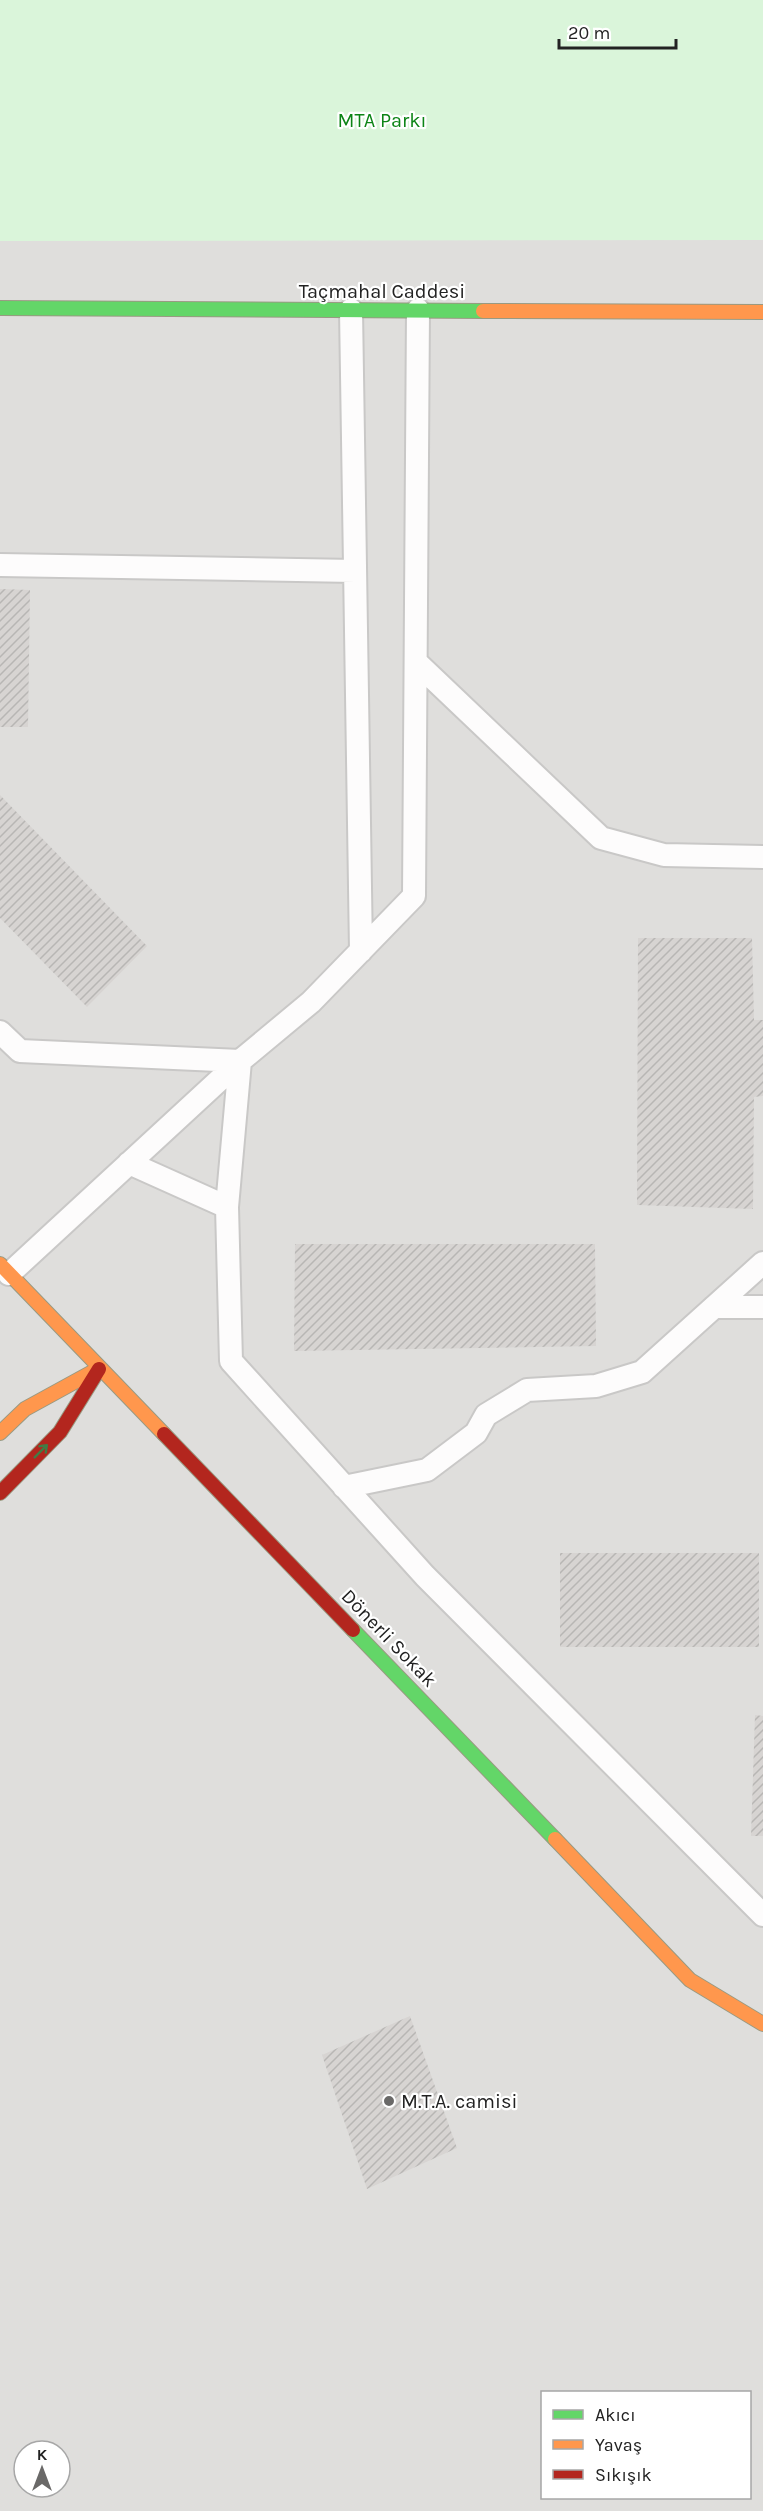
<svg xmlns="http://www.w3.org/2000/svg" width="763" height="2511" font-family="Karla,sans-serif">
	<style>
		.residential { fill: #dfdedc; fill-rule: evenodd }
		.park { fill: #daf5da }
		.building { fill: url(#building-hatch) }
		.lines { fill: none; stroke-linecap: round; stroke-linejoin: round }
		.lane-casing { stroke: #c9c8c7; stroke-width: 26 }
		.fast-casing { stroke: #999a82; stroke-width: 16 }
		.slow-casing { stroke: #999a82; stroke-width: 16 }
		.jam-casing { stroke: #999a82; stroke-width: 16 }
		.lane { stroke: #fdfcfc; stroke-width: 22 }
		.fast { stroke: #63d668; stroke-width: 14 }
		.slow { stroke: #ff974d; stroke-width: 14 }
		.jam { stroke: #b3261e; stroke-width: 14 }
		.oneway { stroke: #427c45 }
		.poi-dot { fill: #6a6968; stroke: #fff; stroke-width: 2 }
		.labels { text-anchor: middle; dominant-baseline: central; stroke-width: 4.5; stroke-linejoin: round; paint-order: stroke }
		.park-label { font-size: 20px; fill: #0c8416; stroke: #fff }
		.street-label { font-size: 20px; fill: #222; stroke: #fff }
		.poi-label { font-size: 20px; fill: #222; stroke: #fff; text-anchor: start }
	</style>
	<defs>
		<pattern id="building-hatch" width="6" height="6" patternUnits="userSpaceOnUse" patternTransform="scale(1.5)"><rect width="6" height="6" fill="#d7d4d2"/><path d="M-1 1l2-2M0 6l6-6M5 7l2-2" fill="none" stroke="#b8b6b4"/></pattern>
	</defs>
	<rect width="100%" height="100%" fill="#f0eeeb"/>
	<!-- residential -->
	<path class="residential" d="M0 0H763V2511H0ZM542 2392H750V2498H542ZM24 2451H60V2487H24Z"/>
	<!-- park -->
	<path class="park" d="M0 0H763V240L0 241Z"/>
	<!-- building -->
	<path class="building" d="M0 589 30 590 28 727H0Z
		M0 795 147 946 87 1007 0 918Z
		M638 938H752L754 1020H763V1096L754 1097 753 1209 637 1205Z
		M295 1244H595L596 1346 294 1351Z
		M560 1553H759V1647H560Z
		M755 1715 763 1716V1836H751Z
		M410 2016 457 2148 367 2189 322 2055Z"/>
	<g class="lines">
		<!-- lane casing -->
		<g class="lane-casing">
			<path id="lane" d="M351 310 361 951
				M0 565 355 571
				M416 662 601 838 664 855 763 857
				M0 1032 20 1051 240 1061 227 1207 231 1361 425 1576 763 1915
				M129 1163 227 1207
				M9 1274 240 1061 311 1002 414 896 418 310
				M714 1307H763
				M344 1487 427 1470 476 1433 486 1415 527 1390 596 1386 642 1372 763 1263"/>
		</g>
		<!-- fast casing -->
		<g class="fast-casing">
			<path id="fast" d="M0 308 483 311
				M353 1630 555 1839"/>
		</g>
		<!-- slow casing -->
		<g class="slow-casing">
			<path id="slow" d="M483 311 763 312
				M0 1264 164 1434
				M0 1433 25 1409 98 1369
				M555 1839 690 1980 763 2024"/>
		</g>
		<!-- jam casing -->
		<g class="jam-casing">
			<path id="jam" d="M164 1434 353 1630
				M0 1493 60 1432 99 1369"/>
		</g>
		<!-- lane -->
		<use href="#lane" class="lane"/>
		<!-- fast -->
		<use href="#fast" class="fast"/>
		<!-- slow -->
		<use href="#slow" class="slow"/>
		<!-- jam -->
		<use href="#jam" class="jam"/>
	</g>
	<!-- one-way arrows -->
	<defs><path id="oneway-shaft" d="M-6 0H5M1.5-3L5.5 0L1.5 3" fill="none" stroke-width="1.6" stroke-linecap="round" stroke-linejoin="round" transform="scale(1.5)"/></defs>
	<use class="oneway" href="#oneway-shaft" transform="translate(41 1451) rotate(-45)"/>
	<!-- markers -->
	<circle class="poi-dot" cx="389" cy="2101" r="6"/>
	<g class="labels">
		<!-- park labels -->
		<g class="park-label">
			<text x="382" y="120">MTA Parkı</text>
		</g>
		<!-- street labels -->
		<g class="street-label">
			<text x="382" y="291">Taçmahal Caddesi</text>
			<text transform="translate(389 1638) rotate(46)">Dönerli Sokak</text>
		</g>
		<!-- poi labels -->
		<g class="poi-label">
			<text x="401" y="2101">M.T.A. camisi</text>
		</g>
	</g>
	<!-- legend -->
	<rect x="541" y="2391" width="210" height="108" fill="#ffffff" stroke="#a7a7a7" stroke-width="1.5"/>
	<rect x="553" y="2410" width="30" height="9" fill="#63d668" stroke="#a7a7a7" stroke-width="1.5"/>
	<text x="595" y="2421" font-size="18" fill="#222222">Akıcı</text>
	<rect x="553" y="2440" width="30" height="9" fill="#ff974d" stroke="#a7a7a7" stroke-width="1.5"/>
	<text x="595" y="2451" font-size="18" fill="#222222">Yavaş</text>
	<rect x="553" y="2470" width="30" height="9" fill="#b3261e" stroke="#a7a7a7" stroke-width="1.5"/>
	<text x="595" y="2481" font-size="18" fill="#222222">Sıkışık</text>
	<!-- north arrow -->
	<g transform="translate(42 2469)"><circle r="28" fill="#ffffff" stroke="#a7a7a7" stroke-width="1.5"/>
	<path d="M0-4.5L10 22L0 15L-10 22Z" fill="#6a6968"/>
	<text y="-9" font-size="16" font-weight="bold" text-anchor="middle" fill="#222222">K</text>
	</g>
	<!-- scale -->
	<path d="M559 39v9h117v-9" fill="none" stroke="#222222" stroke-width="3"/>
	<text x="568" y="39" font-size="18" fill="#222222" stroke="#ffffff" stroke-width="4.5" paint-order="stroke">20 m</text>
</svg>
